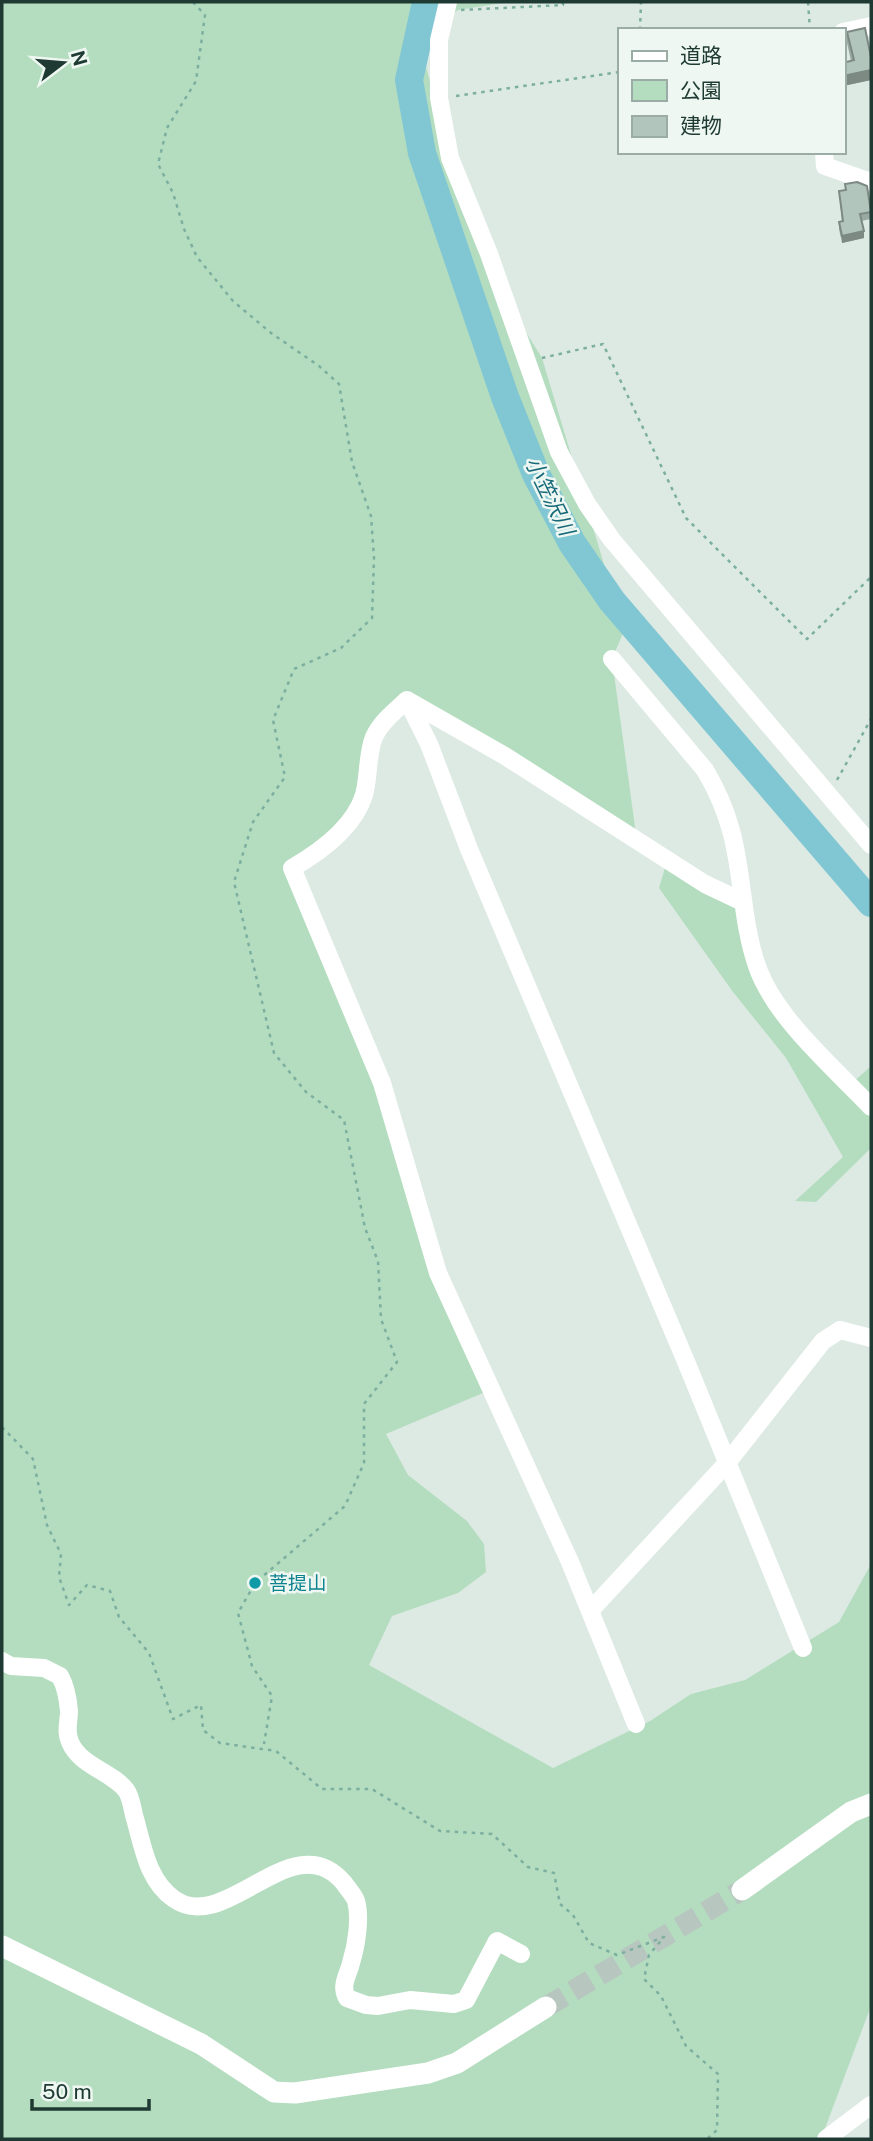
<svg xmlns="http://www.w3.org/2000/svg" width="873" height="2141" font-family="'Public Sans','Noto Sans JP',sans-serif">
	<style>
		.green { fill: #b4ddbf }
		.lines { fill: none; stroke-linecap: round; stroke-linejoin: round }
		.river { stroke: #81c7d3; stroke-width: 28 }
		.tertiary-tunnel { stroke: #b7c7c0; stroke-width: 21; stroke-dasharray: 21 10; stroke-linecap: butt }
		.path { stroke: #7caf9f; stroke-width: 2.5; stroke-dasharray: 3.5 5; stroke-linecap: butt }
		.minor { stroke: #fff; stroke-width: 18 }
		.tertiary { stroke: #fff; stroke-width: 21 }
		.wall { fill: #99a9a3 }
		.shaded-wall { fill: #7d8a84 }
		.building { fill: #b2c5bd; stroke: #7d8a84; stroke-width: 2 }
		.culture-dot { fill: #0f9aa8; stroke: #eef7f2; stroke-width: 2.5 }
		.labels { text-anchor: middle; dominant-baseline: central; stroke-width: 5; stroke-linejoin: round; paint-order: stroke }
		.culture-label { font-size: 19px; fill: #0d838f; stroke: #eef7f2; text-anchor: start }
		.water-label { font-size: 21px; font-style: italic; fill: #166978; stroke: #eef7f2 }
	</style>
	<rect width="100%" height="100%" fill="#ddeae4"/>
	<!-- green -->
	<path class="green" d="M2 2H509L458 10 418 38 447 143 524 329 542 358 624 631 612 659 636 834 407 700 375 736 354 816 293 868 382 1083 438 1273 490 1390 386 1434 408 1475 467 1521 484 1544 486 1572 458 1593 392 1616 369 1665 553 1768 650 1721 691 1694 745 1680 839 1622 871 1564V2006L821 2139H2Z
		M667 861 737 900 751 976 850 1085 871 1066V1148L816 1202 795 1201 843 1157 786 1058 733 992 659 888Z"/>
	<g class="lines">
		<!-- river -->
		<path class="river" d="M426 2 409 80 422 153 505 397 536 474 572 543 612 601 871 903"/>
		<!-- tertiary-tunnel -->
		<path class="tertiary-tunnel" d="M546 2007 742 1890"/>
		<!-- path -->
		<path class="path" d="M193 2 205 15 196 81 167 128 158 164 173 193 184 229 197 257 233 301 271 333 319 366 339 384 352 462 371 516 374 558 372 618 341 648 294 669 273 720 285 777 253 822 234 882 274 1053 306 1092 344 1120 365 1228 378 1261 381 1319 397 1362 364 1404V1463L345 1506 255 1583 238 1613 252 1666 272 1696 264 1744
			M808 2 810 30
			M461 10 563 5V2
			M640 30 641 2
			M456 96 619 72
			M542 358 603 344 686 518 807 639 871 577
			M837 780 871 719
			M2 1427 33 1459 47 1525 61 1554 59 1577 69 1605 87 1585 110 1591 119 1617 149 1653 173 1719 201 1705 203 1730 220 1743 276 1751 322 1789H372L440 1831 492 1834 528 1867 554 1873 560 1904 573 1915 589 1943 617 1955 664 1937 649 1955 644 1979 661 1996 686 2046 718 2074 717 2130 707 2139"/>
		<!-- minor -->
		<path class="minor" d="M448 2 439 40V98L450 158 489 254 559 452 587 504 612 540 871 845
			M843 32 871 26
			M824 152 825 166 871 182
			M612 659 705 770C717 790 726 811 732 834 743 877 742 923 757 966 775 1018 833 1067 871 1107
			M407 700C395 711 381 722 374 737 367 754 369 777 364 795 354 827 320 852 292 868L382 1083 438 1273 570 1562 636 1724
			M407 700 429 744 469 849 687 1364 803 1648
			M407 700 505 756 705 884 743 902
			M590 1611 727 1463 823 1341 840 1330 871 1338
			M2 1661 11 1666 44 1668 60 1676C66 1687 68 1699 69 1711 69 1723 65 1731 70 1742 80 1766 111 1771 126 1790 131 1797 132 1807 134 1815 143 1846 147 1880 174 1899 226 1936 293 1822 344 1883 347 1888 354 1895 356 1901 361 1918 356 1947 351 1963 348 1976 340 1985 347 1998L366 2005 378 2006 410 2000 454 2004 466 2000 497 1941 521 1954
			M826 2139 871 2105"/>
		<!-- tertiary -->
		<path class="tertiary" d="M742 1890 851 1812 871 1804
			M2 1946 201 2044 274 2092 295 2093 428 2073 457 2063 546 2007"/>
	</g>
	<!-- wall -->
	<path class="wall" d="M847 32 871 80 843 86V63L851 61 847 43Z
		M845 184 871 212V219L861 221 864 238 842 243 839 229V222L842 221 839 191 845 190Z"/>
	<!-- shaded-wall -->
	<path class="shaded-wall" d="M871 70V80L843 86V76Z
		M864 231V238L842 243V236Z"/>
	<!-- building -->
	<path class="building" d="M865 28 871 57V70L843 76V63L854 60 847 32Z
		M857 182 867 186 871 212 860 214 864 231 842 236 839 222 843 221 839 191 846 190 845 184Z"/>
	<!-- markers -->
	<circle class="culture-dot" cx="255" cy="1583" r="7"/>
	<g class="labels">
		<!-- culture labels -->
		<g class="culture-label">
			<text x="269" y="1583">菩提山</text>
		</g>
		<!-- water labels -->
		<g class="water-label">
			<text transform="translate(550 496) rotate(64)">小笠沢川</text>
		</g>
	</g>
	<!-- border -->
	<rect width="873" height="2141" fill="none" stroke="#1e3a32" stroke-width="7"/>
	<!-- legend -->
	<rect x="618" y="28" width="228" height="126" fill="#eef7f2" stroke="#9baba5" stroke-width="2"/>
	<rect x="632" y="51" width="35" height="10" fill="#ffffff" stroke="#9baba5" stroke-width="2"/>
	<text x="680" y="63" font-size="21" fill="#1e3a32">道路</text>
	<rect x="632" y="80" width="35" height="21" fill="#b4ddbf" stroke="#9baba5" stroke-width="2"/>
	<text x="680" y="98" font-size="21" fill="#1e3a32">公園</text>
	<rect x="632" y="116" width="35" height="21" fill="#b2c5bd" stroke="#9baba5" stroke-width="2"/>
	<text x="680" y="133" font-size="21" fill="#1e3a32">建物</text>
	<!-- north arrow -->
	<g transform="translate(63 63) rotate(74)" stroke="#eef7f2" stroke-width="5" paint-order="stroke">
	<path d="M0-5L12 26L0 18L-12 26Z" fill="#1e3a32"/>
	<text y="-10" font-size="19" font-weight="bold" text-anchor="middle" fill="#1e3a32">N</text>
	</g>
	<!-- scale -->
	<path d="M32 2099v10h117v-10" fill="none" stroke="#1e3a32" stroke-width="3.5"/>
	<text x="42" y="2099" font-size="21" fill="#1e3a32" stroke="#eef7f2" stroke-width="5" paint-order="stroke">50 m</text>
</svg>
